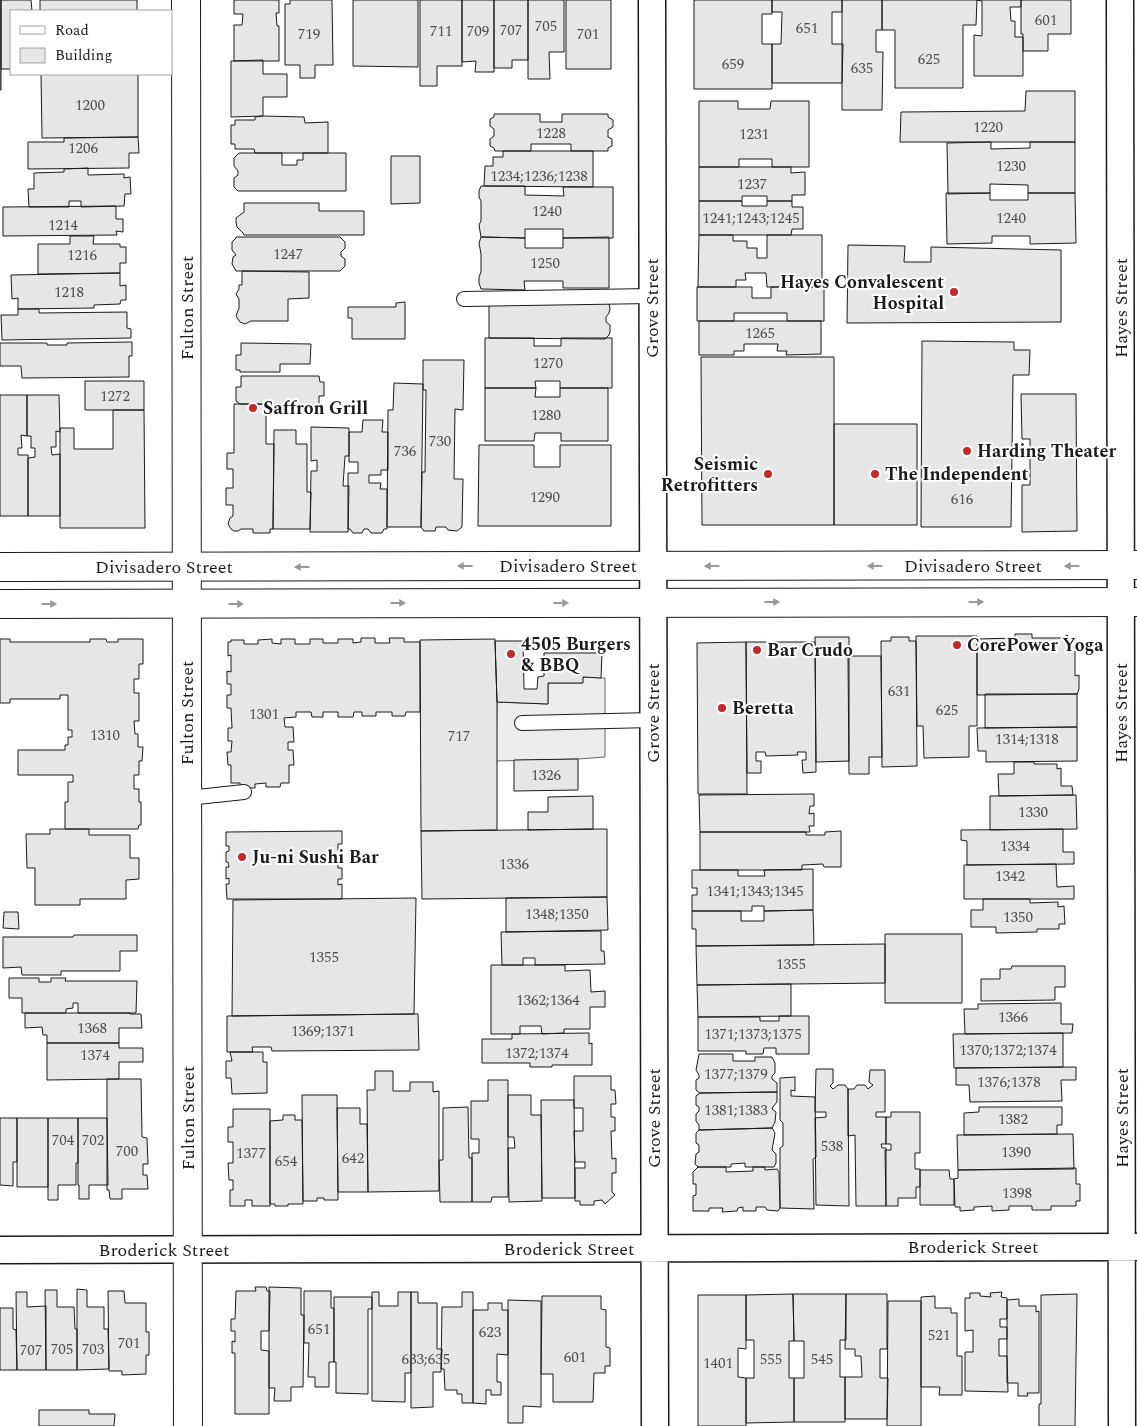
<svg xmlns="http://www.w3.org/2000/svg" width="1137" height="1426" font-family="Spectral,serif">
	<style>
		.parking { fill: #ededed; stroke: #6a6a6a }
		.building { fill: #e6e6e6; stroke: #1a1a1a }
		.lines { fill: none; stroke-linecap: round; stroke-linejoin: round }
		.service-casing { stroke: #1a1a1a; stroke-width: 16 }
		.minor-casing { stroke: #1a1a1a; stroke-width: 29 }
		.tertiary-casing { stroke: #1a1a1a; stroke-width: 30 }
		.secondary-casing { stroke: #1a1a1a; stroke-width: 30 }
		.service { stroke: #fff; stroke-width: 14 }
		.minor { stroke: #fff; stroke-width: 26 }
		.tertiary { stroke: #fff; stroke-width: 28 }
		.secondary { stroke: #fff; stroke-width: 28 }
		.oneway { fill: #989898 }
		.poi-dot { fill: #c62828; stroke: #fff; stroke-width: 2 }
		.labels { text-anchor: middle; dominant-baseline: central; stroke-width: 4; stroke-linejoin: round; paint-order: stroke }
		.number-label { font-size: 15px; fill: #4d4d4d }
		.poi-label { font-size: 18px; font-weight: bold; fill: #1a1a1a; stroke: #fff; text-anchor: start }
		.street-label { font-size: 18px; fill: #1a1a1a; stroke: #fff }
	</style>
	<rect width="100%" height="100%" fill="#fff"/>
	<!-- parking -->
	<path class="parking" d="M583 677 605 678V757L578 759 496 761 497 702 548 704V683H582Z"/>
	<!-- building -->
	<path class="building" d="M0 0H1V90H0Z
		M1 0H31L32 11H11V69H1Z
		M40 0H137V11H40Z
		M234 0H279V13H276L277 26H279V61H234V25H242L243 14H234Z
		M290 0H332L333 65H315V78H300V65H285V4H290Z
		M353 0H418V67L353 66Z
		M420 0H462V66H437V86H420Z
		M462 0H494V72H475L476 61 462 62Z
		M494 0H528V60H512V68H494Z
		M528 0H564V52H549L550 79H528Z
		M566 0H611V69H566Z
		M694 0H772V14H762V44H772V89H694Z
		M772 0H842V12H832V44H843L842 83H772V44H781L782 12H772Z
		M842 0H882V30H876V52H883L882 110H842Z
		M882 0H977L976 25H963V88H895V30H882Z
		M977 0H1021V7H1010L1011 21H1015V37H1023V76H974V35L982 36V1Z
		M1021 0H1071V34H1048V51H1023V34H1021Z
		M263 60V74H287V97H263V116L231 117V61Z
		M41 74H138V137L42 138Z
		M1026 91H1075V142H900L901 112 1025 111Z
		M699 101H738V109H770L771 101H809V167H772V159H739V167H699Z
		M494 114H540V122H562V114H608V117L613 120V127L608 130V137L612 139V146L608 148V151H571V144H531V151H495L494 148 490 146V139L494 136V129L490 126V119L494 117Z
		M263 116 304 117 305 123 328 122V153H255L254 149H235V144H231V125H235V120H255V117Z
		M138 137 139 153H129V168L28 169V142H64V138Z
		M991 142V149L1030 148V142H1075V193H1028V185L990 184V193L948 194 947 143Z
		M503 151H593V187L484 186 485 166H493V157H503Z
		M239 153H282V165H297V160H303V153H346V191H238L234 187V178L238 175V171L234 166V158Z
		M391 156H420V203L391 204Z
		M699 167H791V173L805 172V195H792V201H767V196H742V201H699Z
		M88 168V175L124 174V178L130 177 131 194H125L124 206 81 207V201H69V207H29L28 189H34V173L64 172V169Z
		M481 186H525V195L564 196 563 187H613V238H563V229H525V238L481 237 479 225 481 221V201L479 197V191Z
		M946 193H990V200H1028V193H1075L1076 243 1030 244V236H992V243L947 244Z
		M699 201H742V206H767V201H792V207H803V229H792L791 235H699Z
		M244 203H319V211H364V235H244L243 233 237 227 236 222V218L244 212Z
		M116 206V219H123V232L116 231 117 235 3 236V207Z
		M699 235H733V241H747V248H757V258H767V235H822V287H767L766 273H745L746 280H736V287H698Z
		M70 236H94L93 244H120V247H126V263H120V273L38 274V244H70Z
		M236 237H340L345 242V248L341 252V256L345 259V266L340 271H236L232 264 233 257 236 255 232 250V242L236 238Z
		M481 237 525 238V248H563V238L609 237V288H563V281H524L525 290 481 289 479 283V277L481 272V254L479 243Z
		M848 245 905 246 904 262H931V247L1061 250V322L847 323Z
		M242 271 309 272V298L288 299V321H251L245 324 240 322 236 316 239 308V299L236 294 239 289V285H242Z
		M120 273V286L126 285V300H121L120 304 94 305V308L18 309V298L12 299 11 275Z
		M697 287H752V298H771V287H824V321H787V313H734V321H697Z
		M405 302V339H352V318H348V307H396V303Z
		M489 303H609L610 309 609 313 606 317V322L610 325V332L609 335 605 339 489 338Z
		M18 309H39V313L127 312V328L131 329V338L2 340 1 315H18Z
		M699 321H821V354L786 355 787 351H777L778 344H744V351H734V355H699Z
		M485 338H534V346H561V338H612V388H560V381H535L536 388H485Z
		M922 341 1014 342V350H1030L1029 375H1013L1011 527H921Z
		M132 342V356H129V377L22 378 21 366H0V343H47V345H67V343Z
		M241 343 311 344 310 364H280V372H240V370H236V355H241Z
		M701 357H834V525H702Z
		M423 360H464L463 410 455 409 454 479H463L462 527 457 531 448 530 446 527H436L435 531H424L421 527 422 472H425L426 390H423Z
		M241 376H319L320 382H324V396H319V405L240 404 236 401V387H241Z
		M85 381H144V410H85Z
		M394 383 423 384 421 527H387L388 410H393Z
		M485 388H536L535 397H560V388H608V441H561V433H535L534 441H485Z
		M1021 394H1076L1077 531 1022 532V485H1030V439H1022Z
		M0 395H27V436L21 435 22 448H18V455H28V516H0Z
		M27 395H59L60 432 56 431V447H51L52 455 60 454V516H28V458L35 457V448H31V436H27Z
		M234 404H266V444H274L273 529H270V533H253V529H241L238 531H234L231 529 228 524 230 518 233 516V505H226V488H233V469H227V453H234Z
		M113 410H144L145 528H60V428H74V449H113Z
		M363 420H383L382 432H388V470H381V475H369V483H381L380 489H387V529H384L382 533H371L368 529H364L362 533H353L350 529H348V473H358V462H349V432H362Z
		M834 424H917V525H834Z
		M311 427 349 428V456H345L343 486H349L348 532H310L311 471H317V460L311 461Z
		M274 430H296V444H307V492H311L310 529H273Z
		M479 445H534V467H560V445H611V526H478Z
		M1015 634H1032V638H1063L1067 635 1078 647 1075 651V676L1079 675V689L1077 694 977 695V639L1015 638Z
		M916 636H977V726H969V757L924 758 923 726H917Z
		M815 637H849V761L816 762Z
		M891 637H909V641H916L917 766 882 767 881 641H891Z
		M361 638H375V643H390L389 638H404V642H420V712H406L405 716H392V712H376V716H362V712H354L353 717H338V712H323V717H312L311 712H296V717L284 718 285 727H293L294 742H288V750H293L294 765H289V783H281L280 787H266V783L255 784V788H240V783H231V765H228L227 752H231L232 741H228V728H232L231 708H227V695H231V684H227V671L231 672V655L228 656V642H231V640H244V644H258V640L272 639V643L281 644V639H295V644H310V639H323V643H338V639H353V643L361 642Z
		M0 639H10V642H90V639H106L107 642H118V639H143V664H139V679H134V693H139V721H134L135 734H138V747H143L142 761H139V775H134V789H139V802H141V825H139L138 829H65V802H68V782H73V775H18V750H65V745H68V737H72V730H68V695H60V699H10V703H0Z
		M495 639 497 702V830L421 831 420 640Z
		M495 641H523L524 689H537L538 677 544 676V653H602L601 678 583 677V683H548V704L497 702Z
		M746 642H815L816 772 803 773 802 760H806V752H797L798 755 766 756 765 752H756V761H761V773H747Z
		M746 642 747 794H698L697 643Z
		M848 656H881L882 757H869V774H849Z
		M985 694H1077V727L985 728Z
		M1077 727V761L986 762V751H978L977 728Z
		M578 759V790L514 791V760Z
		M1014 762H1034V764H1057V769L1061 768V786H1072L1073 795 999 796 998 774H1014Z
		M814 794V806H810L809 814 814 813V826H809L810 832H700L699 795Z
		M1076 795 1077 829 990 830V796Z
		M593 796V829L528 830V812H548V797Z
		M50 829H89V835H130V858H139V879L126 880V899H80V905H35V868H27L26 834H50Z
		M607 829V897L422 899 421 831Z
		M1063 829V852H1074V864L967 865V841L961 840V830Z
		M342 831V844H338V850H342V862L338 861V868H342V879H338V885L342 884V899H227L226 884H229V878L226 879V867H229L228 862H226V852L229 851V846H226V832Z
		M841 831V867H824L823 864 802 865V870H700V832H806V835H825V832Z
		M1056 864 1057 887 1074 886V899H964V865Z
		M813 869V910L764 911V906H752V911H692V895H697V888H692V870H738V876H765L764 870Z
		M607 897 608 930 506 932V898Z
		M416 898 414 1014 232 1016 233 900Z
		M983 899H1030V903L1058 902V907L1064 906 1065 924H1059V929H1037V932L996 933V927H971V910H983Z
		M813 910 814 945 696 946V929H692V911H741V921H764V911Z
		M4 912H18L19 929 3 928Z
		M601 931V951H604L605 964 535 965V958H523V965H502L501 932Z
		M885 934H962V1003H885Z
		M74 935H137V951H120V971H61V975H22L21 967 3 968V937H73Z
		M885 944V983L697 985 696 946Z
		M491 965H565V971L590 970 591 992 605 991V1007H590V1029H564V1033L542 1034 541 1026H520V1034H491Z
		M1012 966H1065V987H1055V1000L981 1001V979H1000V969H1011Z
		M9 978H39V982H51V978H66L65 981H137L136 1013H78V1003H73V1008L66 1009V1013H22V998H9Z
		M791 984V1016L698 1017 697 985Z
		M1061 1003V1024H1073L1072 1033 965 1034 964 1009H978V1004Z
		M25 1013H130V1014H141L142 1028H119V1043H47V1035H43L42 1027 25 1028Z
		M414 1014H418L419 1050 272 1051 271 1047H252L253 1052H227V1016Z
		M779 1016H809V1054H776V1048H764L763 1054H746V1051H698V1017H760V1021H779Z
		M589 1033V1044L592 1043V1065H552V1067H530V1063H482V1039H512V1034Z
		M1063 1033V1067L954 1068 953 1034Z
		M47 1043H119V1048H143V1062H119V1079L47 1080Z
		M230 1052H263V1062H267V1093L232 1094 231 1078H226V1061H232Z
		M699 1054H733V1061H755V1057H772L775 1063V1073L772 1076V1079L777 1083V1092L700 1093 696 1090V1080L699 1078V1075L696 1070Z
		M1076 1067V1080H1061L1062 1101 970 1102 969 1085H956V1068Z
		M816 1069H833V1083L830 1086 833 1089 838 1085H845L848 1089 849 1206 816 1205 815 1118 826 1117V1112H815Z
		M870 1070H885V1112H876V1117H886V1144H881L882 1148H886V1206H856L855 1135 848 1136V1089H854L857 1085H865L868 1089 873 1085 869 1082Z
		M375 1071H393V1091H410V1082H433V1092L439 1091V1191L368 1192 367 1090H375Z
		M574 1076H611V1090H615L616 1104H611V1117H615V1131H611L612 1159 616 1158V1173H612V1192L615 1195 605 1204 602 1200 594 1201V1205H580V1201H575V1168H585V1162H575L574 1131H583V1108H574Z
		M795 1077V1091L791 1090V1096L815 1097 816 1157 813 1159 814 1209 780 1208V1148L783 1146V1123L780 1120V1078Z
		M107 1079H141L142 1137 147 1138 148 1164H143V1175H147L148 1189H122V1199H110L109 1190H107Z
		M488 1080H508V1197H492L491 1202H472V1153H479V1139H471V1101H488Z
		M777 1092V1102L773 1107 772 1109 776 1112 775 1122 772 1128 699 1130V1125L696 1121V1114L699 1111V1107L696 1105V1096L700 1093Z
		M302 1095H337L338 1200H324V1198H317V1201H303Z
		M508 1095H531V1115H541L542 1201 509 1202 508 1148H515L514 1137H508Z
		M541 1100H574L575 1198H542Z
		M468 1107 469 1158H472V1202H440L439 1160H443V1108Z
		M979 1107H1062V1125H1057V1134L964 1135V1113L979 1112Z
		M337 1108H360V1124H367L368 1192H338Z
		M233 1109H270V1206H252V1200H245V1206H230V1190H233V1180H229L228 1163H233V1142H228V1127H233Z
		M891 1112H920V1153H915V1169H920V1187H916V1198H898V1206H886L885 1150H891V1144H886V1117H891Z
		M283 1115H295V1120H302L303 1204H288V1206H275V1204H270V1121L283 1120Z
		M0 1118H17V1162H13V1186L0 1185Z
		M17 1118H48V1187H17Z
		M48 1118H78V1163H76V1185H58V1200H48Z
		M78 1118H107L108 1185H89V1199H79V1185H78Z
		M772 1128 775 1133 772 1150 776 1154V1163L774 1167H745V1163L731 1164V1167H698L695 1164 696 1154 699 1152V1145L696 1143V1133L699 1130Z
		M1073 1134 1074 1169 958 1170 957 1135Z
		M698 1167H726V1172L753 1171V1167H765V1170L777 1169 779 1172 780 1208 778 1211 767 1210 765 1207H756V1211H743V1207L738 1208 737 1211 722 1212 723 1208H709V1211H693V1196L696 1195V1184H693V1172Z
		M1076 1168V1184H1080V1201H1076V1206H1051V1210H1032V1206H1009V1210L992 1211V1206L974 1207V1210L960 1211V1207H955L954 1179 958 1178V1170Z
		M920 1170H949L950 1179H954V1205H920Z
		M255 1287H266L267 1291H270L269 1331H261V1350L269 1351V1414H235V1353H232V1341L235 1342V1331H231V1319H235L236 1291H256Z
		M269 1287 301 1288V1315H304L303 1387H291V1401H274L275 1388H269Z
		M77 1289 87 1290V1307H104V1329H108L109 1369 77 1370Z
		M45 1290H57V1307H74L75 1329H77V1370H46Z
		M108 1291H124L125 1303H146V1332H149V1355H146V1374L122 1375V1371H109Z
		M304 1291H331V1308H334V1362H329V1387H315V1377H308L309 1343H304Z
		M16 1292H27V1307L46 1306V1370H17Z
		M372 1292H379V1306H398V1292H411V1373H405V1402L372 1401Z
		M411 1292H418V1303H437V1349H442L441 1372H433V1407L411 1408Z
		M462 1292H473V1403H462V1394H457V1390H445L444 1369H441L442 1307H462Z
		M1002 1292 1001 1297 1007 1298V1319H1000V1327H1007V1339H999V1356H1007L1008 1392 965 1391V1352H973V1330L965 1331V1298H970V1293H980V1296L991 1297 990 1293Z
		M793 1294 794 1341H789V1378H794V1422L746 1423V1378H754V1340H746V1295Z
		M793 1294H846V1340H840V1377H845V1422H794V1378H804V1341H794Z
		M846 1294H887V1349H880V1378H888L887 1419H845V1377H862L861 1356H855V1349H845Z
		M1077 1294 1075 1426H1039V1404H1041V1295Z
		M698 1295H746V1349L738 1348V1377L746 1378V1426H698Z
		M542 1296H601V1309L606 1310V1347L610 1348V1366H605V1373H594L593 1402H553V1374H541Z
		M935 1296V1308H951V1313H957V1356H962V1395H939L940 1387H921V1297Z
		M334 1297H372V1309H368V1394L336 1393V1362H334Z
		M1019 1299V1306H1036V1312L1039 1311V1393H1027L1028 1396H1018V1383H1007V1300Z
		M508 1300 541 1301V1407L523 1406V1423H508Z
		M888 1301H921V1426H887Z
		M488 1303H502V1310H508V1355L497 1354V1382H501V1395H491V1390H486V1404L473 1403V1310H488Z
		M0 1308H13V1329L16 1330 17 1370H0Z
		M39 1410H89V1414H115L114 1426H39Z"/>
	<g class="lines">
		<!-- service casing -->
		<g class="service-casing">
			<path id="service" d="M464 299 652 296
				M522 723 653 720
				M188 798 244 792"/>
		</g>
		<!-- minor casing -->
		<g class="minor-casing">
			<path id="minor" d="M652 0C652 475 655 951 655 1426
				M1120 0 1122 1426
				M0 1250 1137 1247"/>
		</g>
		<!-- tertiary casing -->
		<g class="tertiary-casing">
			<path id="tertiary" d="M186 0 188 1426"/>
		</g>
		<!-- secondary casing -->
		<g class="secondary-casing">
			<path id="secondary" d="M0 567 1137 565
				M0 604 1137 602"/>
		</g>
		<!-- service -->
		<use href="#service" class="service"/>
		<!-- minor -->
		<use href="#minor" class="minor"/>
		<!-- tertiary -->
		<use href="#tertiary" class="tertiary"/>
		<!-- secondary -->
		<use href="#secondary" class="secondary"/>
	</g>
	<!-- one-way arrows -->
	<defs><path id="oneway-solid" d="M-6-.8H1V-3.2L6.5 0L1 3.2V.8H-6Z" transform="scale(1.25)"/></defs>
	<g class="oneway">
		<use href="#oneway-solid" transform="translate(465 566) rotate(180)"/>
		<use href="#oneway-solid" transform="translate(712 566) rotate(180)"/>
		<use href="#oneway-solid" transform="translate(875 566) rotate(180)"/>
		<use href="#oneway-solid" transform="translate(1072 566) rotate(-180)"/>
		<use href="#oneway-solid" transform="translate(302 567) rotate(180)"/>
		<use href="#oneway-solid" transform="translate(772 602)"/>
		<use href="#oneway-solid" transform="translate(976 602)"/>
		<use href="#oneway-solid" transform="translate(398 603)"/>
		<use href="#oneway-solid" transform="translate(561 603)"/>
		<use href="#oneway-solid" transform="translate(49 604)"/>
		<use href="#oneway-solid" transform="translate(236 604)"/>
	</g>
	<!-- markers -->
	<g class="poi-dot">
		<circle cx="954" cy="292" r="5"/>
		<circle cx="253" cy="408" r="5"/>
		<circle cx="967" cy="451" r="5"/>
		<circle cx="768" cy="474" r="5"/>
		<circle cx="875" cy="474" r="5"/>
		<circle cx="957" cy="645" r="5"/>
		<circle cx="757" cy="650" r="5"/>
		<circle cx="511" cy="654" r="5"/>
		<circle cx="722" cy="708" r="5"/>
		<circle cx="242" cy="857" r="5"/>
	</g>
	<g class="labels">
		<!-- number labels -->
		<g class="number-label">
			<text x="1046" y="20">601</text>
			<text x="546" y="26">705</text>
			<text x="807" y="28">651</text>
			<text x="511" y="30">707</text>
			<text x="441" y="31">711</text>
			<text x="478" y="31">709</text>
			<text x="309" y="34">719</text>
			<text x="588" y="34">701</text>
			<text x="929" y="59">625</text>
			<text x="733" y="64">659</text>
			<text x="862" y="68">635</text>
			<text x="90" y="105">1200</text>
			<text x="988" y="127">1220</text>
			<text x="551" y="133">1228</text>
			<text x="754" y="134">1231</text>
			<text x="83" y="148">1206</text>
			<text x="1011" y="166">1230</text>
			<text x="539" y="176">1234;1236;1238</text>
			<text x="752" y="184">1237</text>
			<text x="547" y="211">1240</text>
			<text x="751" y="218">1241;1243;1245</text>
			<text x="1011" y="218">1240</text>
			<text x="63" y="225">1214</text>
			<text x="288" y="254">1247</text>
			<text x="82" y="255">1216</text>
			<text x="545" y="263">1250</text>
			<text x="69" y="292">1218</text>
			<text x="760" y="333">1265</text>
			<text x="548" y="363">1270</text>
			<text x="115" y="396">1272</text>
			<text x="546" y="415">1280</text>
			<text x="440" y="441">730</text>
			<text x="405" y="451">736</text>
			<text x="545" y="497">1290</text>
			<text x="962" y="499">616</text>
			<text x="899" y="691">631</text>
			<text x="947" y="710">625</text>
			<text x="264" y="714">1301</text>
			<text x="105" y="735">1310</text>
			<text x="459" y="736">717</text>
			<text x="1027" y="739">1314;1318</text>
			<text x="546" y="775">1326</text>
			<text x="1033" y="812">1330</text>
			<text x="1015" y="846">1334</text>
			<text x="514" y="864">1336</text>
			<text x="1010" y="876">1342</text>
			<text x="755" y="891">1341;1343;1345</text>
			<text x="557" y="914">1348;1350</text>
			<text x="1018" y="917">1350</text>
			<text x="324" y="957">1355</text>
			<text x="791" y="964">1355</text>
			<text x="548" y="1000">1362;1364</text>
			<text x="1013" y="1017">1366</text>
			<text x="92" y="1028">1368</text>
			<text x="323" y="1031">1369;1371</text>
			<text x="753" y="1034">1371;1373;1375</text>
			<text x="1008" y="1050">1370;1372;1374</text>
			<text x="537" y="1053">1372;1374</text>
			<text x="95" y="1055">1374</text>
			<text x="736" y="1074">1377;1379</text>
			<text x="1009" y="1082">1376;1378</text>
			<text x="736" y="1110">1381;1383</text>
			<text x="1013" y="1119">1382</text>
			<text x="63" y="1140">704</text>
			<text x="93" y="1140">702</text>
			<text x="832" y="1146">538</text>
			<text x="127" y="1151">700</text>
			<text x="1016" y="1152">1390</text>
			<text x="251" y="1153">1377</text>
			<text x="353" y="1158">642</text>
			<text x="286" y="1161">654</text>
			<text x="1017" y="1193">1398</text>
			<text x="319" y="1329">651</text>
			<text x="490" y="1332">623</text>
			<text x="939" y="1335">521</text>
			<text x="129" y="1343">701</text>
			<text x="62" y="1349">705</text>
			<text x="93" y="1349">703</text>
			<text x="31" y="1350">707</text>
			<text x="575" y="1357">601</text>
			<text x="426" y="1359">633;635</text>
			<text x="771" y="1359">555</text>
			<text x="822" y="1359">545</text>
			<text x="718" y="1363">1401</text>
		</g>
		<!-- poi labels -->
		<g class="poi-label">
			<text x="944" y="282" text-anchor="end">Hayes Convalescent<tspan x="944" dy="21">Hospital</tspan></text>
			<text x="263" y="408">Saffron Grill</text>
			<text x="977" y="451">Harding Theater</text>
			<text x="758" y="464" text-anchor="end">Seismic<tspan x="758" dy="21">Retrofitters</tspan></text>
			<text x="885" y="474">The Independent</text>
			<text x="521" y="644">4505 Burgers<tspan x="521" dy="21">&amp; BBQ</tspan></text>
			<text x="967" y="645">CorePower Yoga</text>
			<text x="767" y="650">Bar Crudo</text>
			<text x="732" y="708">Beretta</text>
			<text x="252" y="857">Ju-ni Sushi Bar</text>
		</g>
		<!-- street labels -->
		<g class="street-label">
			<text transform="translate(187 308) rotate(-90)">Fulton Street</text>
			<text transform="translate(652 308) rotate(-90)">Grove Street</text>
			<text transform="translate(1121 308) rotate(-90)">Hayes Street</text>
			<text x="568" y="566">Divisadero Street</text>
			<text x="973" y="566">Divisadero Street</text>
			<text x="164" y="567">Divisadero Street</text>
			<text transform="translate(187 713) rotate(-90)">Fulton Street</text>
			<text transform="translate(653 713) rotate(-90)">Grove Street</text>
			<text transform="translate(1121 713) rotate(-90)">Hayes Street</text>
			<text transform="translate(188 1118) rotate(-90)">Fulton Street</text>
			<text transform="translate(654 1118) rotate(-90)">Grove Street</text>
			<text transform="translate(1122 1118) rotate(-90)">Hayes Street</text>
			<text x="973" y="1247">Broderick Street</text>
			<text x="569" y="1249">Broderick Street</text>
			<text x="164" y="1250">Broderick Street</text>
		</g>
	</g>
	<!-- legend -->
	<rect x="10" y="10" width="162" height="65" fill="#ffffff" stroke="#a3a3a3"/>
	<rect x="20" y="26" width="25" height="8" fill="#ffffff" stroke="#a3a3a3"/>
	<text x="55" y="35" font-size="15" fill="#1a1a1a">Road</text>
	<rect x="20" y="48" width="25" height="15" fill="#e6e6e6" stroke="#a3a3a3"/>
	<text x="55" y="60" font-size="15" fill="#1a1a1a">Building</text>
</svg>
